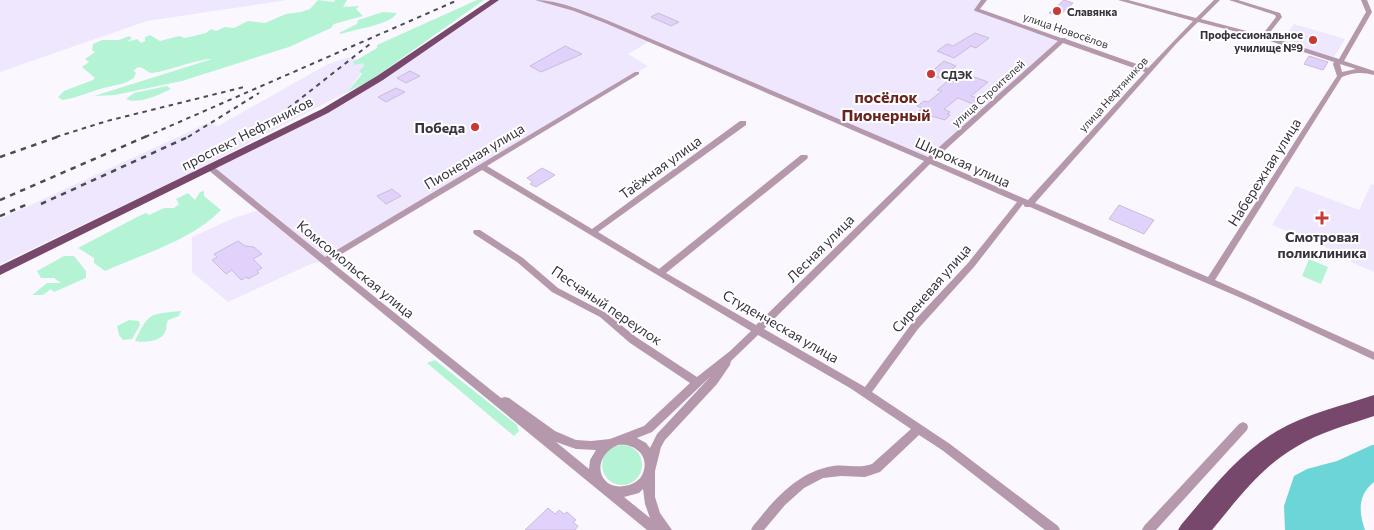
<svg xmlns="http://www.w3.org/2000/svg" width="1374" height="530" font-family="Commissioner,sans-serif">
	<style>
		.built { fill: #efe7fd }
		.green { fill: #b4f4d5 }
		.water { fill: #6bd5d8 }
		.building { fill: #e1d2fb; stroke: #c8bdda }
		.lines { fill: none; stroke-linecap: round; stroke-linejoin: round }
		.minor { fill: #b598ac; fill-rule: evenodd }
		.major { fill: #78486c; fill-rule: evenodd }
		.rail-far1 { stroke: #4e4a55; stroke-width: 2; stroke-dasharray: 4.5 4.5; stroke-linecap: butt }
		.rail { stroke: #4e4a55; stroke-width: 2.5; stroke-dasharray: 5.5 5.5; stroke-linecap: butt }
		.poi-dot { fill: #c83935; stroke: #fff; stroke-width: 2 }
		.labels { text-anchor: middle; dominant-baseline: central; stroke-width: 4; stroke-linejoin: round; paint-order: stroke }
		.far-poi-label { font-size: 11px; font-weight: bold; fill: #38333f; stroke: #fff; text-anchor: start }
		.far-street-label { font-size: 11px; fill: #38333f; stroke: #fff }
		.poi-label { font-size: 14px; font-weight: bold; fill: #38333f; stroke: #fff; text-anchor: end }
		.street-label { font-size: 14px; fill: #38333f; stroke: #fff }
		.far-district-label { font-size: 16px; font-weight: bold; fill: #692420; stroke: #fff }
	</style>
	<rect width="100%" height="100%" fill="#faf8fe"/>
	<!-- built -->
	<path class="built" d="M0 0H287L147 21 0 72Z
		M495 0H984L977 9 1063 39 927 162 650 41 628 54 648 66 324 261 311 264 228 302 192 272V237L234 218 259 210 211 169 325 111Z
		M1294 24 1345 39 1334 57 1282 41Z
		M349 57 368 63 347 92 185 176 0 264V219L208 123 218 126 328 64Z
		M1371 184 1374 185V272L1351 262 1352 258 1272 225 1296 186 1359 210Z"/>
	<!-- green -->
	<path class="green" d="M318 0 334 2 335 0H347L343 7 359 6 356 9 363 16 334 24 331 28 289 47 182 81 115 95 94 96 212 59C201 58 168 71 152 73 147 73 146 68 138 67L133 71 136 72 134 78C125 84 117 85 108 87 92 90 79 98 62 100L58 97 64 91 93 80 95 78 82 67 89 62 85 59 95 52 92 50 93 44 102 40H119L129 36 132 38 127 42 137 39 141 43 145 41V37L150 35 160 41 179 36 185 38 206 33 211 29 216 31 225 27 234 28 248 21 265 23 286 14 301 12 310 9Z
		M477 0H484L371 80 343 94 348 91 362 74 359 71 364 66 363 63 355 65 353 62 377 48V45Z
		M383 12 397 13C390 25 355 29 341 34L339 33 357 24 358 20Z
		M167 86 171 89C159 95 137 105 126 99L134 93Z
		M204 191V196L221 210C192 240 143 254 105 271L94 263V258L78 248 139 216 146 213 149 215 164 208H174L179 204 176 199 188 193 195 200 200 192Z
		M64 256H74L86 271V278L54 292 51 289 43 295H32L47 283H61L54 278H41L37 271Z
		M1309 259 1328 267 1321 284 1302 276Z
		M181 311 179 316 168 320C166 324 167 329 165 332 161 342 143 343 135 341 149 312 150 314 181 311Z
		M129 320 139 321 140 325 132 339 123 340 119 335 117 326Z
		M435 360 517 425 519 431 514 436 427 363Z
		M602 465a20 20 0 1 1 40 0a20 20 0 1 1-40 0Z"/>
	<!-- water -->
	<path class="water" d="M1372 445H1374V482C1357 495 1359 513 1365 530H1285L1284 506 1294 476 1307 469 1337 461Z"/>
	<!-- building -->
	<path class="building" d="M1064 0 1073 3 1059 16 1049 13Z
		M658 13 679 22 671 26 651 17Z
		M975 33 989 38 976 48 971 46 954 58 937 51 947 44 953 46Z
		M565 46 582 54 541 72 530 66Z
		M1309 56 1328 62 1323 70 1304 64Z
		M944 61 956 66 952 69 988 82 971 96 979 99 973 104 958 98 944 109 950 112 947 114 950 115 945 120 918 112 922 108 917 106 924 101 928 102 942 91 937 90 948 81 929 74Z
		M410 71 420 76 406 83 397 78Z
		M396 88 405 92 386 102 378 97Z
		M542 168 555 175 536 187 530 184 533 182 527 178Z
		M392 189 401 196 386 204 377 196Z
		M1119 205 1154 220 1144 234 1109 219Z
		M238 241 245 246 254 247 262 254 253 259 262 268 257 271 259 273 248 279 247 277 241 280 232 270 226 274 212 260 217 257 214 254Z
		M548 508 555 514 559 510 564 514 567 512 576 520 573 522 578 526 575 530H525Z"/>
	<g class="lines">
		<!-- minor -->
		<path class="minor" d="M535 0C560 0 586 12 609 21L928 157 1058 41 975 11 974 10 981 0H987L980 9 1061 38H1065L1066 39 1148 68 1193 21 1118 0H1128L1196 18 1214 0H1220L1201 19 1262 35 1276 17 1275 15 1229 0H1238L1280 13 1282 17 1267 36 1339 59 1366 12 1361 0H1367L1372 12 1344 61 1374 71V75C1363 72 1353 72 1342 77L1215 280 1374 352V360L1248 301 1030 207H1025L1023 204 974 267 918 329 872 392 950 444 1058 526 1060 530H1045L942 450 919 435 880 472 865 477 841 476 823 478 804 488 785 505 764 530H751L753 526C775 499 797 472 833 466 846 464 859 469 872 464L911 429 850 388 758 335 731 361 730 365 717 384 665 440 661 447 655 471V497L660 513 672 530H647L207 169 211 167H214L325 257 635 72H639V74L487 166 592 229 740 121H746V125L598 232 659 269 801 155H807L808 157 807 159 666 273 756 325 924 161 605 23 574 11ZM1198 22 1261 38 1334 62 1333 64 1337 76 1208 277 1035 203 1176 44ZM1063 43 1145 72 1028 200 934 160ZM1340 64 1356 69 1342 72ZM930 164 1017 202 968 263 912 323 865 387 764 329ZM482 170 751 331 730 351 697 377 636 337 606 313 558 288 523 258 480 230H474L473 232 474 234 517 262 552 292 600 317 630 343 690 383 644 426 610 439 591 441 576 440 555 431 509 398 505 397 501 398 330 261ZM711 376 657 434 650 448 646 443 637 438 652 432ZM556 442 576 449 596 450 590 460 589 469ZM618 445C634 443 650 455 643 473 641 479 635 483 629 485 598 494 589 457 618 445ZM643 489 645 504 650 518 624 497 639 493Z
			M1243 422 1247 424 1248 427 1247 430 1156 530H1142L1144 526 1239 424Z"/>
		<!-- major -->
		<path class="major" d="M490 0H499L383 80 328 113 0 275V266L322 109 377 76Z
			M1374 395V416C1348 425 1320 432 1296 447 1261 467 1237 500 1212 530H1178L1181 525C1210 491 1238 454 1277 431 1306 414 1341 406 1374 395Z"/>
		<!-- rail-far1 -->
		<path class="rail-far1" d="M281 114 370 44
			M56 137 107 121 244 87
			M145 137 458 0
			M188 137 259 93"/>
		<!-- rail -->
		<path class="rail" d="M0 157 60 136
			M0 200 147 136
			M41 204 190 136
			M0 216 30 203"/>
	</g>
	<!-- markers -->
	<g class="poi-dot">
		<circle cx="1057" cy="11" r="5"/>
		<circle cx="1313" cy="40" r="5"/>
		<circle cx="931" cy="74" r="5"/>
		<circle cx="475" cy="127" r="5"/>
		<path d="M1319.5 210.5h5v5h5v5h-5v5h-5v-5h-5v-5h5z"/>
	</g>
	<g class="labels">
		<!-- far-poi labels -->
		<g class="far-poi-label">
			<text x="1067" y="11">Славянка</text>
			<text x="1303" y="34" text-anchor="end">Профессиональное<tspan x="1303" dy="13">училище №9</tspan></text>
			<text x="941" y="74">СДЭК</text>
		</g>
		<!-- far-street labels -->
		<g class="far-street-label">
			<text transform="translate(1066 30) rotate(19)">улица Новосёлов</text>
			<text transform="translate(988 93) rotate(-42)">улица Строителей</text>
			<text transform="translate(1113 94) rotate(-48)">улица Нефтяников</text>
		</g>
		<!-- poi labels -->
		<g class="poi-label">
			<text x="465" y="127">Победа</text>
			<text x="1322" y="236" text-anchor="middle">Смотровая<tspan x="1322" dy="16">поликлиника</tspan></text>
		</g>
		<!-- street labels -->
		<g class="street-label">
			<text transform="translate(247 133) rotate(-27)">проспект Нефтяников</text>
			<text transform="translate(474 156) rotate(-31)">Пионерная улица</text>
			<text transform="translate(963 162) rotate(24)">Широкая улица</text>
			<text transform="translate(660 167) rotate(-36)">Таёжная улица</text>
			<text transform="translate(1264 172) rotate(-58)">Набережная улица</text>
			<text transform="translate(820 248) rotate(-45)">Лесная улица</text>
			<text transform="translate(356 269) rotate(39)">Комсомольская улица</text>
			<text transform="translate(931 288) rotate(-49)">Сиреневая улица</text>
			<text transform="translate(607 305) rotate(34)">Песчаный переулок</text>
			<text transform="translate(781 326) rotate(30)">Студенческая улица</text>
		</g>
		<!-- far-district labels -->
		<g class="far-district-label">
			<text x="886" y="96">посёлок<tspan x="886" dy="18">Пионерный</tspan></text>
		</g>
	</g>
</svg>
